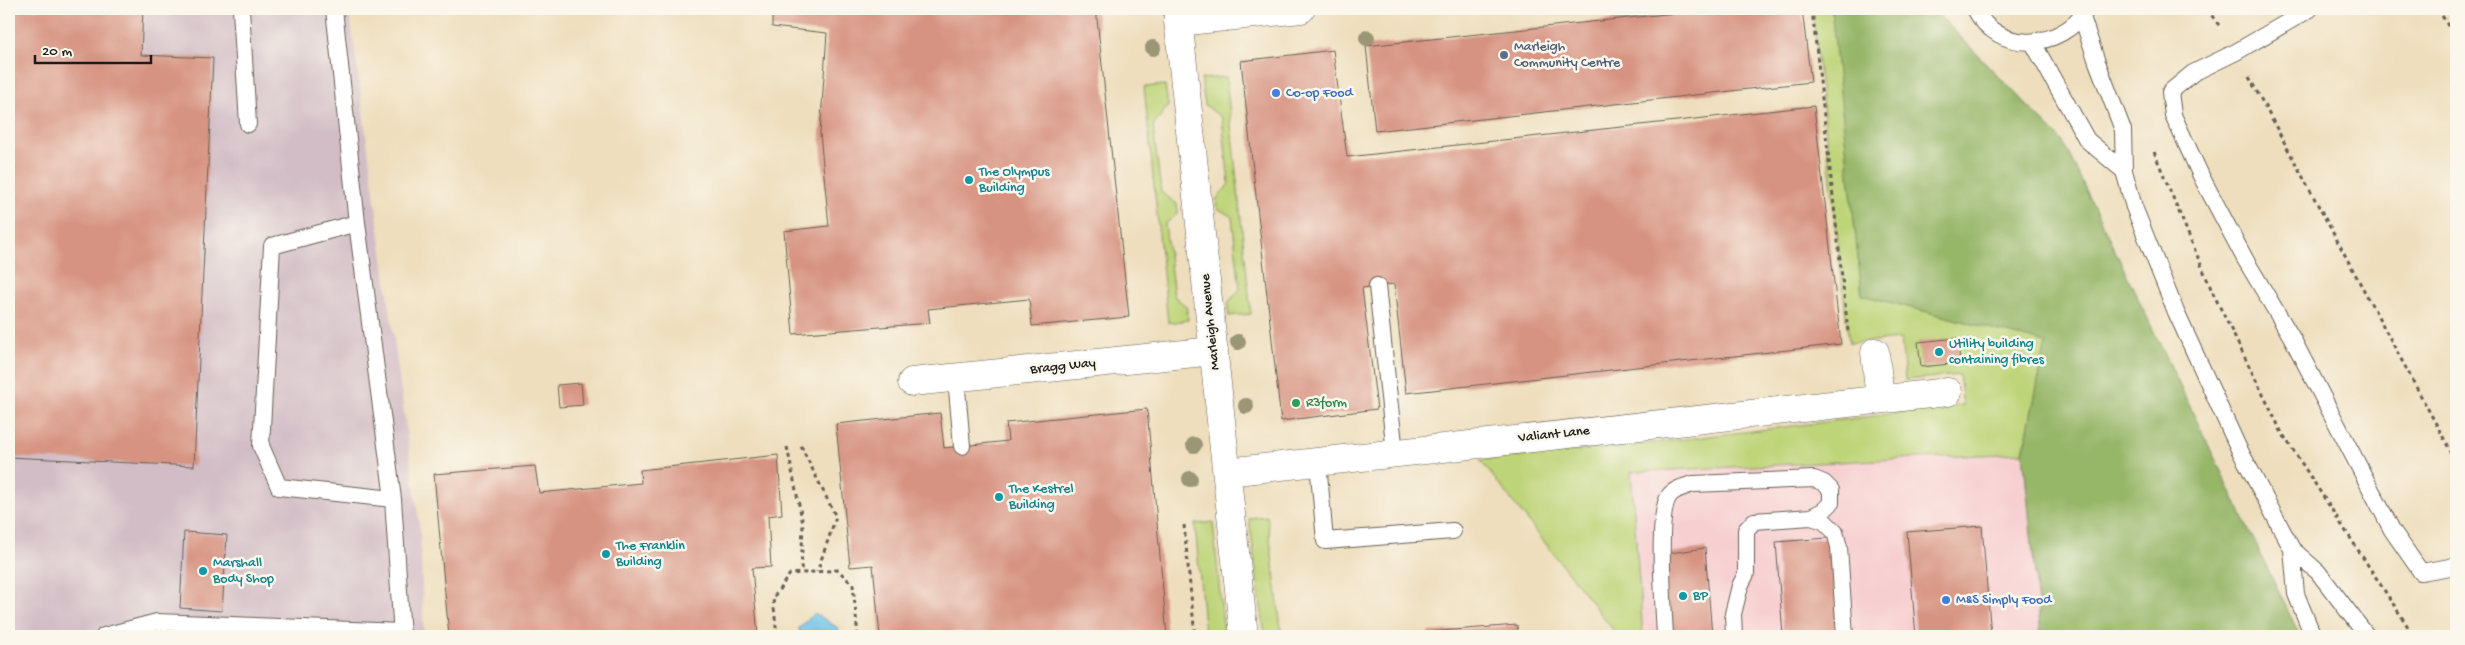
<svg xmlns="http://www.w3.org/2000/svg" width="2465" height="645" font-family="'Gochi Hand',sans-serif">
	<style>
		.built { fill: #f7cfd1 }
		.industrial { fill: #d2bdc6 }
		.green { fill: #bed478; stroke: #6d784a }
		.forest { fill: #96b668; stroke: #596942 }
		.water { fill: #6dc2ea; stroke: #446f83 }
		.building { fill: #d79381 }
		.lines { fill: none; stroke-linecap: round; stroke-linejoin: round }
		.service-casing { stroke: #666054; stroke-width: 18 }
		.minor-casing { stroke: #666054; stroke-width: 29 }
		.path { stroke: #666054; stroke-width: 3; stroke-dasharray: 4 4; stroke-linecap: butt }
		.service { stroke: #fff; stroke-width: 16 }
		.minor { stroke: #fff; stroke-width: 28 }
		.tree { fill: #9a9676 }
		.service-dot { fill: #5c6f8a; stroke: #fbf7ec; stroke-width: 2 }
		.shop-dot { fill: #3f7fe0; stroke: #fbf7ec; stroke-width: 2 }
		.culture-dot { fill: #0f9aa8; stroke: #fbf7ec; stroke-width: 2 }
		.leisure-dot { fill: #2e9e5b; stroke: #fbf7ec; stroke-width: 2 }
		.labels { text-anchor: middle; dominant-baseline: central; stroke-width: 5; stroke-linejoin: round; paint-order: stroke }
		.service-label { font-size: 14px; fill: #4e5e75; stroke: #fbf7ec; text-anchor: start }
		.shop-label { font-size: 14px; fill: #366cbe; stroke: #fbf7ec; text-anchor: start }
		.culture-label { font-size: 14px; fill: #0d838f; stroke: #fbf7ec; text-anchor: start }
		.street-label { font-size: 14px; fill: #1c1c1c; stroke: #fbf7ec }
		.leisure-label { font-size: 14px; fill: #27864d; stroke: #fbf7ec; text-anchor: start }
	</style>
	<rect width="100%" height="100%" fill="#fbf7ec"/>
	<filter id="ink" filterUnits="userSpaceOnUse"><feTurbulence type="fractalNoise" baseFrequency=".02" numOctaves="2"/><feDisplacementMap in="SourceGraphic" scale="10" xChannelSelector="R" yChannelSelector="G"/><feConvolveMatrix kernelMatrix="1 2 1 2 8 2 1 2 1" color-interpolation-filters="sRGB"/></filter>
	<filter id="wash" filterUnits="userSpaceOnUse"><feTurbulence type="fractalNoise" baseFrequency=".0096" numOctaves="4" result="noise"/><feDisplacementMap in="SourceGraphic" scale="20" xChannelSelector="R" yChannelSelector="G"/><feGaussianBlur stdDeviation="1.12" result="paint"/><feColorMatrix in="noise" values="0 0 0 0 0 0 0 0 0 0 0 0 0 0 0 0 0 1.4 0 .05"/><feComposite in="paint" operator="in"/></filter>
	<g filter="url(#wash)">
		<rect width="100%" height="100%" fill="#eedebd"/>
		<!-- built -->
		<path class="built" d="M2023 453 2041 636H1643L1631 472Z"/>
		<!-- industrial -->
		<path class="industrial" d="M9 9H349L420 531 424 636H9Z"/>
		<!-- green -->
		<path class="green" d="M1812 9H1832L1862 295 2047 343 2023 453 1631 472 1643 636H1618L1480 460 1629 446 1963 405 1959 375 1905 380 1901 339 1849 343Z
			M1226 77 1251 314 1229 316 1227 304 1240 289 1232 217 1217 208 1216 200 1229 184 1222 118 1205 105 1201 79Z
			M1165 85 1168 106 1153 126 1161 192 1177 204 1178 213 1165 224 1174 296 1187 307 1188 320 1168 323 1144 87Z
			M1267 516 1282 636H1265L1249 518Z
			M1213 522 1224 636H1205L1195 524Z"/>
		<!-- forest -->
		<path class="forest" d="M1831 9H1936L1938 14 2063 142 2300 636H2041L2023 453 2046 343 1862 295Z"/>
		<!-- water -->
		<path class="water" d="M815 613 838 628 839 636H800L799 628Z"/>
		<g id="blocks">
			<!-- building -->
			<path class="building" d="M13 9H143L141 55 213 58 194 466 9 457V105Z
				M772 9H1096L1129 317 1032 326 1029 299 928 309 930 323 793 334 784 231 829 226 820 134 827 33 772 27Z
				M1713 9H1802L1811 82 1375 131 1366 46Z
				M1333 50 1347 157 1814 106 1841 344 1406 393 1394 284 1362 288 1377 409 1281 421 1241 61Z
				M1958 338 1960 363 1921 367 1918 342Z
				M581 383 583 405 559 407 557 385Z
				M1147 409 1167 636H963L962 632 920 636H880L873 565 850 567 836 424 940 413 944 448 1008 441 1006 423Z
				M778 455 782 514 768 516 771 567 752 568 758 636H449L434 474 535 466 539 493 641 483 640 470Z
				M1982 526 1991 636H1916L1907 532Z
				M184 532 227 535 222 611 180 608Z
				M1841 537 1850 636H1783L1776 542Z
				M1705 548 1712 636H1660L1656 555Z
				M1517 625 1518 636H1428V632Z"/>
		</g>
	</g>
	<g filter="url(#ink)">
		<use href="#blocks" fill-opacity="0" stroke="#666054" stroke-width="1"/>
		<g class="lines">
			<!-- service casing -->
			<g class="service-casing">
				<path id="service" d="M241 9 248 124
					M334 9 357 223 393 499 402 636
					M1975 9C1998 55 2061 50 2087 9
					M2310 9 2236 52 2193 73 2170 92 2173 115 2202 178 2245 259 2292 338 2392 530 2421 572 2456 566
					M2082 17 2097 62 2123 130 2124 171 2134 207 2176 312 2238 447 2292 549 2318 572 2367 636
					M2033 43 2087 140 2124 171
					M357 223 272 246 261 446 279 487 393 499
					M1377 286 1395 453
					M956 378 962 446
					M1318 462 1325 541 1453 531
					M2292 549 2296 594 2313 636
					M104 636 157 622 401 632
					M1665 636C1664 610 1656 514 1669 496 1674 489 1684 487 1693 484L1814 479 1824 483 1831 490V503L1823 511 1811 517
					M1734 636 1733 614 1740 586 1746 574V530L1754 521 1811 517 1824 521 1835 532 1839 547 1845 636"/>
			</g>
			<!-- minor casing -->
			<g class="minor-casing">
				<path id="minor" d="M1177 9 1244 636
					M1178 22 1301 9
					M1875 352 1880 399
					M912 382 1214 351
					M1227 472 1948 392"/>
			</g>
			<!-- path -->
			<path class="path" d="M1812 9 1848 331
				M2207 9 2221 28
				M2438 9 2456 39
				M2249 77 2456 461
				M2154 152 2212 291 2282 433 2414 636
				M801 446 836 517 817 572
				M787 447 803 524 801 573
				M1184 525 1195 636
				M777 636 773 598 790 574 838 570 853 585 858 636"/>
			<!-- service -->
			<use href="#service" class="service"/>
			<!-- minor -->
			<use href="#minor" class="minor"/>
		</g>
		<!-- trees -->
		<g class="tree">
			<circle cx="1367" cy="38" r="8"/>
			<circle cx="1153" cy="48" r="8"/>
			<circle cx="1238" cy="342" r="8"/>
			<circle cx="1246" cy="406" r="8"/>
			<circle cx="1194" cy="445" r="8"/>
			<circle cx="1190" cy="479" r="8"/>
		</g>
	</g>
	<!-- markers -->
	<circle class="service-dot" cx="1504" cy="55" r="5"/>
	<g class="shop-dot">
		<circle cx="1276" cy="93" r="5"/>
		<circle cx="1946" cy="600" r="5"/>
	</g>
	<g class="culture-dot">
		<circle cx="969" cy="180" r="5"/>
		<circle cx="1939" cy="352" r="5"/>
		<circle cx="999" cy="497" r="5"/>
		<circle cx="606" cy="554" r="5"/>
		<circle cx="203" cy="571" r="5"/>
		<circle cx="1683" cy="596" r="5"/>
	</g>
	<circle class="leisure-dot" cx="1296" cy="403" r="5"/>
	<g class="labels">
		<!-- service labels -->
		<g class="service-label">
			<text x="1514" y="47">Marleigh<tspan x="1514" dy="16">Community Centre</tspan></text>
		</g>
		<!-- shop labels -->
		<g class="shop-label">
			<text x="1286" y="93">Co-op Food</text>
			<text x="1956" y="600">M&amp;S Simply Food</text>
		</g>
		<!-- culture labels -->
		<g class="culture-label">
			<text x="979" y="172">The Olympus<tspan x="979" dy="16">Building</tspan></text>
			<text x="1949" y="344">Utility building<tspan x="1949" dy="16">containing fibres</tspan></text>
			<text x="1009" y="489">The Kestrel<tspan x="1009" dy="16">Building</tspan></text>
			<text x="616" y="546">The Franklin<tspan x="616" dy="16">Building</tspan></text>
			<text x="213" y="563">Marshall<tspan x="213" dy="16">Body Shop</tspan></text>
			<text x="1693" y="596">BP</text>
		</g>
		<!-- street labels -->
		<g class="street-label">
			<text transform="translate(1211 322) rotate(-96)">Marleigh Avenue</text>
			<text transform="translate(1063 367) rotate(-6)">Bragg Way</text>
			<text transform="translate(1554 435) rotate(-6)">Valiant Lane</text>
		</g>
		<!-- leisure labels -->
		<g class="leisure-label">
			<text x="1306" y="403">R3form</text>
		</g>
	</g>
	<!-- margin -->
	<rect width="2465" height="645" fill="none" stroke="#fbf7ec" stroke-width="30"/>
	<!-- scale -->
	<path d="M35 55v8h116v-8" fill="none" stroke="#1c1c1c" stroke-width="2.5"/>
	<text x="42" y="55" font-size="15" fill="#1c1c1c" stroke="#fbf7ec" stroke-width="4" paint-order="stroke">20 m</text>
</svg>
